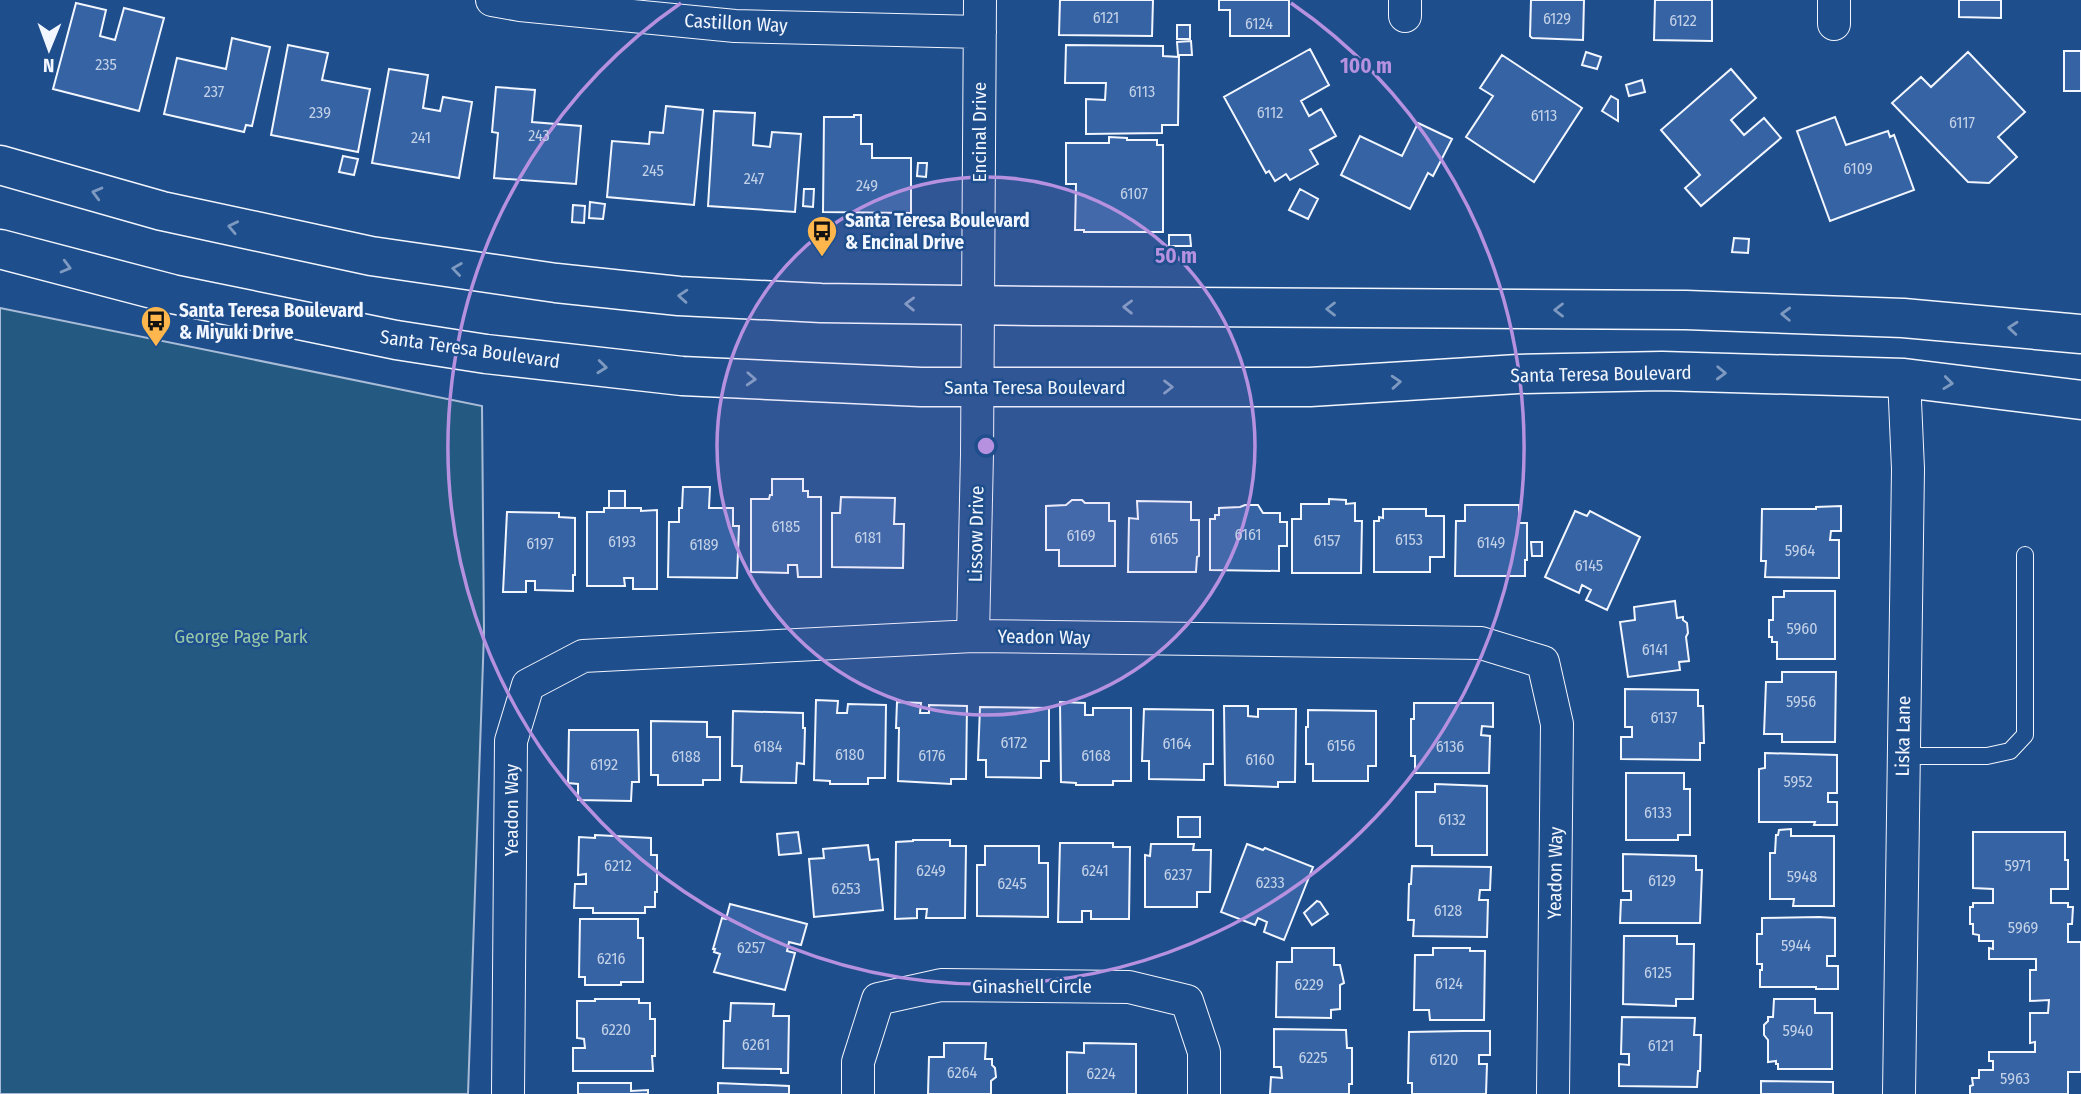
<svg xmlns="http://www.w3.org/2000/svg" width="2081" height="1094" font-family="'Fira Sans Condensed',sans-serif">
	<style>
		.green { fill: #245a82; stroke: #a8bbd7; stroke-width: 2 }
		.building { fill: #3563a3; stroke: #f2f6ff; stroke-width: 2 }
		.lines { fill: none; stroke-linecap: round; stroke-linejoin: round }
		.service-casing { stroke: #f2f6ff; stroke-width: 18 }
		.minor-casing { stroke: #f2f6ff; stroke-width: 34 }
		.secondary-casing { stroke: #f2f6ff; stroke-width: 41 }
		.service { stroke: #1f4e8c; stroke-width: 16 }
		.minor { stroke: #1f4e8c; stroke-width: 32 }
		.secondary { stroke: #1f4e8c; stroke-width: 38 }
		.oneway { stroke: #7e9ac0 }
		.ring { fill: none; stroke: #b691df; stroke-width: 3.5 }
		.labels { text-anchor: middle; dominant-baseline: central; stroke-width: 5; stroke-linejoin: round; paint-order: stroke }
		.number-label { font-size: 16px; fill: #c3d1e8 }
		.street-label { font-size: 19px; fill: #f2f6ff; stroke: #1f4e8c }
		.poi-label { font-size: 19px; font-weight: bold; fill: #f2f6ff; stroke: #1f4e8c; text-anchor: start }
		.park-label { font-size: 19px; fill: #97c8a6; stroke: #1f4e8c }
		.centre { fill: #b691df; stroke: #1f4e8c; stroke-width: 3.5 }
		.ring-label { font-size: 21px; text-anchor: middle; font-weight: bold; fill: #b691df; stroke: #1f4e8c; stroke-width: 5; stroke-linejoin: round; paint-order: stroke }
	</style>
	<rect width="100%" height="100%" fill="#1f4e8c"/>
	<!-- green -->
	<path class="green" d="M0 308 482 406 484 633 468 1094H0Z"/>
	<!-- building -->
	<path class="building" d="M1060 0H1153L1152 36 1059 35Z
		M1219 0H1289V36H1230V10H1219Z
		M1531 0H1584L1583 40 1532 38 1530 36Z
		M1655 0H1712V41L1654 40Z
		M1959 0H2001V18L1959 17Z
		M76 3 106 10 100 36 115 40 124 8 164 18 139 111 53 89Z
		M1177 25H1190V39H1177Z
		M232 38 270 47 252 126 246 125 244 132 164 114 177 58 226 69Z
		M1191 41 1192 55H1178L1177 42Z
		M288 45 328 53 322 80 370 89 358 152 271 135Z
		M1066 45 1163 46V56L1179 57 1178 125H1162V133L1086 134V99L1105 100 1106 83H1065Z
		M1310 49 1329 85 1301 101 1309 116 1321 109 1336 136 1310 150 1318 164 1290 180 1286 174 1275 181 1269 171 1266 173 1224 97Z
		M2064 51H2081V91H2064Z
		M1586 52 1601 57 1597 69 1582 65Z
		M1968 52 2025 112 1998 137 2017 157 1989 183 1968 182 1892 103 1921 77 1931 87Z
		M1502 55 1582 108 1534 182 1466 137 1493 96 1480 88Z
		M389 69 428 75 423 108 440 111 443 97 472 102 459 178 372 163Z
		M1731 69 1756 98 1731 120 1744 135 1764 118 1781 138 1701 206 1685 188 1700 175 1661 130Z
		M1642 80 1645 92 1629 96 1626 85Z
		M496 87 535 90 532 122 581 126 576 184 494 178 498 133 492 132Z
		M1611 96 1618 100V121L1602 111Z
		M666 106 703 110 694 205 607 197 612 141 649 144 650 132 663 133Z
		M714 111 755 113 753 145 770 147 772 132 801 134 795 212 708 206Z
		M854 115H861V144H872V158H911V213L823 212 824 117H854Z
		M1835 117 1846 145 1888 131 1890 137 1894 135 1914 190 1830 221 1797 131Z
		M1418 123 1452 139 1433 176 1428 173 1410 209 1341 175 1360 136 1402 156Z
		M1109 137 1127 138V140H1157V145H1163V232H1084V230H1075L1076 184H1066V143H1109Z
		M343 156 358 159 354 175 339 172Z
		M918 163H927L926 177 917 176Z
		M804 189H814L813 207 803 206Z
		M1300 189 1318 199 1308 219 1289 210Z
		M590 202 605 204 603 219 589 218Z
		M573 205 585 206 584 223 572 222Z
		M1169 235H1190L1191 246H1169Z
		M1734 238 1749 239 1748 253 1732 252Z
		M772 479H803V491H808V497H821V577H798L797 565H788V573L751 572V499H769L770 495H772Z
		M683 487H710L709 508H733V526H739L737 578 668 577 669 522H679V508H682Z
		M609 491H625V508H609Z
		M841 497 895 498 894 524H904L903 568 832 567V513H840Z
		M1329 499 1346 500V504L1355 503V521H1362L1361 573H1292V519H1301V504H1329Z
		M1072 500H1082L1085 503H1109V521H1115V566H1059V550H1046V506L1066 505Z
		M1137 501 1191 502V520H1199V556L1197 557 1196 572H1128L1129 518 1138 519Z
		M1245 505H1258L1263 513H1280V522H1287V546H1279V571L1210 570V519H1215V515H1219V508L1240 507Z
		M1465 505H1519V523H1527V560H1525V576H1455L1456 521H1465Z
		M1841 506V531H1831L1830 540H1839V578L1765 577 1766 561H1761L1762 509H1816V507Z
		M604 508H641V511L657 510V589H633V578H624L625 586H587V512H604Z
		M1383 509H1426V516H1444V557H1430V572H1374V521H1379V517L1383 518Z
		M1575 511 1587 516 1590 511 1640 537 1607 610 1586 600 1591 590 1582 585 1579 593 1545 577Z
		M507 512 559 513V517L575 518V575H573V591L535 590V581H526V592H503Z
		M1531 542H1542V556H1532Z
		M1784 591H1835V659H1777V642H1772V637H1769V620H1773V597H1784Z
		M1675 601 1677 618 1683 617V620L1687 623 1688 633 1686 637 1689 661 1679 662 1680 670 1628 677 1620 622 1635 620 1634 607Z
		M1782 672H1836L1835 742H1782V734H1764L1766 682H1782Z
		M1625 689 1698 690V706H1703L1704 743H1700V760L1621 759V737H1632V727H1625Z
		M816 700 838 701 837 713H847L848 704 886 705 885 778H868V784H830V781L814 780Z
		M897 702 921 703 920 713H929V705L967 706 966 779H951V784L898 781 899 728H896Z
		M1060 702 1085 703V715H1093V708H1131V781H1113V785H1076V783L1061 782Z
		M1414 703H1493V727L1482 726 1481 735 1490 736 1489 773H1415V756H1411V719H1414Z
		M1224 706H1248V716L1258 717V709H1296L1295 782H1278V787L1225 785Z
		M980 707 1049 708V761H1041V778L986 777V760H978Z
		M1144 709 1213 710V764H1204V780L1149 779V761H1142Z
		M1308 710 1376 711V766H1368V781H1313V764H1306V727H1308Z
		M733 711 803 713V728H805L804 764 797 763 796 783 741 782 742 766H732Z
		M651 721 707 722V737H720V780H703V785H658V775H651Z
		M569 730H638L639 782H632L631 801 578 800V784L568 783Z
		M1765 753 1837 755V793H1828V802H1837V825H1814L1815 822H1759V769L1765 768Z
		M1626 773H1684V789H1690V835H1678V840H1626Z
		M1435 784 1487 786V855H1432V846H1416V792H1435Z
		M1178 817H1200V837H1178Z
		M1791 829V836H1834V906H1793L1794 899H1770V853H1775L1776 835H1778L1779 830Z
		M798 832 801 853 779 855 777 834Z
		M1973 832H2065V860H2068V889H2051V903H2068V907H2073L2072 924H2068V942H2081V1072H2068V1094H1970V1086L1973 1085 1972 1078H1979V1070H1993V1061H1989V1052H2035V1042L2030 1043V1013H2048L2049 1000 2030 1001V970H2036V959H1989V948L1993 949V941H1979V935L1973 934V924H1970V907H1973V903H1993V889L1973 888Z
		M595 835 651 838V855H657V892H655V907H645V913H593V908H574L575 884H586V874L578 875 579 837 595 838Z
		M913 840H950V846H966L965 918H926L927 909H917V918L895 919 896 842 913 841Z
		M1060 843H1113V847H1130L1129 919H1091V911H1082V922H1058Z
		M1151 844H1194L1193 850H1211L1210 892H1197V907H1145V855L1150 856Z
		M1247 844 1263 850 1265 848 1313 867 1284 940 1264 932 1267 922 1258 918 1255 925 1221 912Z
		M868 845 870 860 878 859 883 910 814 917 809 859 824 858 823 849Z
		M985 846H1039V863H1048V917L977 916V865H985Z
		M1623 854 1696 856V870H1702L1700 923H1620L1621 900H1631V891H1623Z
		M1412 866 1491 867 1490 890H1480L1479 900H1488L1487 937 1413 936 1414 920H1408L1409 884H1411Z
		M1317 901 1320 902 1328 914 1312 925 1304 913Z
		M730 904 807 924 801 945 789 942 787 951 795 953 785 990 714 972 720 954 714 952 715 949H713L722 918 726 919Z
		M1819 917 1835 918V956H1827V966H1838V989H1816V987H1760V970H1762V964H1757V934H1762V918Z
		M580 919H638V938H643V982H621V985H585V977H579Z
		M1624 936H1677V944H1694L1693 999H1676V1006L1623 1004Z
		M1292 948H1334V965H1340L1344 983 1340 985V1009L1331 1010V1018L1276 1017 1277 962H1292Z
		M1433 948H1470V951H1485L1484 1020H1430L1429 1010H1414L1415 955H1433Z
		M595 999H639V1003H650V1019H655V1056H652L653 1071H573V1048H585L584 1039 577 1038V1001H595Z
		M1774 999H1815V1013H1832V1069H1778V1064H1776V1061L1768 1062V1040L1764 1035V1025L1768 1021V1017H1773Z
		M731 1003 774 1004 773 1016H789L788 1073H781V1069L723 1068 724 1021H730Z
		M1622 1017 1695 1018 1694 1035H1701L1700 1071H1698L1697 1087 1619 1086V1064L1629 1065V1054H1621Z
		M1274 1029 1346 1030 1347 1048H1352V1084H1349V1094H1270L1271 1077 1282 1078 1281 1067H1274Z
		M1463 1031H1490V1055H1479V1064H1487L1486 1094H1412V1083H1408L1409 1032Z
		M944 1043H986L985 1059H992V1065L995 1068 996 1077 991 1081V1094H928L929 1057H944Z
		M1084 1043 1136 1044V1094H1067V1052L1084 1053Z
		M1761 1081 1833 1082V1094H1761Z
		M578 1083H631V1091L648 1090V1094H578Z
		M718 1083 789 1086V1094H718Z"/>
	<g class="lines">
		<!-- service casing -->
		<g class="service-casing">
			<path id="service" d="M1903 756H1987L2010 751 2025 735V555"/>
		</g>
		<!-- minor casing -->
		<g class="minor-casing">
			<path id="minor" d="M492 0 520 5 735 26 980 32
				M1834 0V24
				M1405 16V0
				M973 636 977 454 980 0
				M508 1094 511 741 528 685 583 656 973 636 1481 643 1543 662 1557 724 1553 1094
				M858 1094V1062L878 999 941 985 1129 987 1187 1001 1204 1052V1094
				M1899 1094 1908 469 1904 378"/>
		</g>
		<!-- secondary casing -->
		<g class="secondary-casing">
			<path id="secondary" d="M0 165 162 211 371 256 556 283 679 296 821 303 1034 306 1686 310 1903 318 2081 334
				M0 249 172 294 396 340 486 354 682 376 921 387H1310L1518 374 1662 371 1904 378 2081 400"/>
		</g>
		<!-- service -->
		<use href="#service" class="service"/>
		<!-- minor -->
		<use href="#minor" class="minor"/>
		<!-- secondary -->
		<use href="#secondary" class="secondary"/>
	</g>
	<!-- one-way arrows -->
	<defs><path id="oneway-chevron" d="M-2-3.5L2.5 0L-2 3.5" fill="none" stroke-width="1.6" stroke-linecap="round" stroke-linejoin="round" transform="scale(1.75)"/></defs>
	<g class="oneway">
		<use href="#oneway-chevron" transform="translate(97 193) rotate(-165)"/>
		<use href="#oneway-chevron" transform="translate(233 227) rotate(-168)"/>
		<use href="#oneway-chevron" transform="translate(66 267) rotate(15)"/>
		<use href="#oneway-chevron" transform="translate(457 269) rotate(-172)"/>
		<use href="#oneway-chevron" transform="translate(683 296) rotate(-176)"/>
		<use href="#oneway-chevron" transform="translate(910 304) rotate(-179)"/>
		<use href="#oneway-chevron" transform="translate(1128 307) rotate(-179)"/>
		<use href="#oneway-chevron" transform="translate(1331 309) rotate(-180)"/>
		<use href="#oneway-chevron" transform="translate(1559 310) rotate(-180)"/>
		<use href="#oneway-chevron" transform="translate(1786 314) rotate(-178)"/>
		<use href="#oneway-chevron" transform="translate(2013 328) rotate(-175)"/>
		<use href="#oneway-chevron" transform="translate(602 367) rotate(6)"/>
		<use href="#oneway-chevron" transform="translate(1721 373) rotate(2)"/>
		<use href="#oneway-chevron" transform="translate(751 379) rotate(3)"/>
		<use href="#oneway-chevron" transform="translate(1396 382) rotate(-4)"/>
		<use href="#oneway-chevron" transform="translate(1948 383) rotate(7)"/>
		<use href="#oneway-chevron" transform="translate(1168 387)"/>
	</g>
	<!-- distance rings -->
	<circle cx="986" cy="446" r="269" fill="#b691df" fill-opacity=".12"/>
	<g class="ring">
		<circle cx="986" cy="446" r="269"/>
		<path d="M1291 3A538 538 0 1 1 681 3"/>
	</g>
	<!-- icons -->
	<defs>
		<g id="bus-pin" transform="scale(1.575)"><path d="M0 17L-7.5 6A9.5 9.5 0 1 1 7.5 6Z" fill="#ffb74d" stroke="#1f4e8c"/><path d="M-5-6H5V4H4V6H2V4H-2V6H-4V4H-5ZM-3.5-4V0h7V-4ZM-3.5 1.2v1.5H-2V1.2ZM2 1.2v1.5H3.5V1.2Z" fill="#111"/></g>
	</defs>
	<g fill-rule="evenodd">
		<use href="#bus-pin" x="822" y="231"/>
		<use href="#bus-pin" x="156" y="321"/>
	</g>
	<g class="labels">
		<!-- number labels -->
		<g class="number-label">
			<text x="1106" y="17">6121</text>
			<text x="1557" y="18">6129</text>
			<text x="1683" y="20">6122</text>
			<text x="1259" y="23">6124</text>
			<text x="106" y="64">235</text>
			<text x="214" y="91">237</text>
			<text x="1142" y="91">6113</text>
			<text x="320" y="112">239</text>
			<text x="1270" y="112">6112</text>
			<text x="1544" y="115">6113</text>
			<text x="1962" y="122">6117</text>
			<text x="539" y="135">243</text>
			<text x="421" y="137">241</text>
			<text x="1858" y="168">6109</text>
			<text x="653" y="170">245</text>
			<text x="754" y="178">247</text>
			<text x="867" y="185">249</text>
			<text x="1134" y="193">6107</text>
			<text x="786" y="526">6185</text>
			<text x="1248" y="534">6161</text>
			<text x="1081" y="535">6169</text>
			<text x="868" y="537">6181</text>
			<text x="1164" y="538">6165</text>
			<text x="1409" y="539">6153</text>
			<text x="1327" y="540">6157</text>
			<text x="622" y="541">6193</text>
			<text x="1491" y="542">6149</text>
			<text x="540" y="543">6197</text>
			<text x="704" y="544">6189</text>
			<text x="1800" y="550">5964</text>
			<text x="1589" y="565">6145</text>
			<text x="1802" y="628">5960</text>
			<text x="1655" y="649">6141</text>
			<text x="1801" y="701">5956</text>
			<text x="1664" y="717">6137</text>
			<text x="1014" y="742">6172</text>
			<text x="1177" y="743">6164</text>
			<text x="1341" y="745">6156</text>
			<text x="768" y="746">6184</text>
			<text x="1450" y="746">6136</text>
			<text x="850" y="754">6180</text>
			<text x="932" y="755">6176</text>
			<text x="1096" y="755">6168</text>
			<text x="686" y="756">6188</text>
			<text x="1260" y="759">6160</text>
			<text x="604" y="764">6192</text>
			<text x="1798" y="781">5952</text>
			<text x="1658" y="812">6133</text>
			<text x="1452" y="819">6132</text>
			<text x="618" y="865">6212</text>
			<text x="2018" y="865">5971</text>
			<text x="931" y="870">6249</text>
			<text x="1095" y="870">6241</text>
			<text x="1178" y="874">6237</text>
			<text x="1802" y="876">5948</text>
			<text x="1662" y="880">6129</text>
			<text x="1270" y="882">6233</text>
			<text x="1012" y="883">6245</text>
			<text x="846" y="888">6253</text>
			<text x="1448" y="910">6128</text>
			<text x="2023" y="927">5969</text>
			<text x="1796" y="945">5944</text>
			<text x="751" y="947">6257</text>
			<text x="611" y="958">6216</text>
			<text x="1658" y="972">6125</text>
			<text x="1449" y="983">6124</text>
			<text x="1309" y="984">6229</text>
			<text x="616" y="1029">6220</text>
			<text x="1798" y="1030">5940</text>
			<text x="756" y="1044">6261</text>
			<text x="1661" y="1045">6121</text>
			<text x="1313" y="1057">6225</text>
			<text x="1444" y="1059">6120</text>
			<text x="962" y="1072">6264</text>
			<text x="1101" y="1073">6224</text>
			<text x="2015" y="1078">5963</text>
		</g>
		<!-- street labels -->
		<g class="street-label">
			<text transform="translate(736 23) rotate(3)">Castillon Way</text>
			<text transform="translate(979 132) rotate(-90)">Encinal Drive</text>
			<text transform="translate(470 349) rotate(8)">Santa Teresa Boulevard</text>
			<text transform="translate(1601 374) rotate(-1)">Santa Teresa Boulevard</text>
			<text x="1035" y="387">Santa Teresa Boulevard</text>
			<text transform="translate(976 534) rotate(-89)">Lissow Drive</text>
			<text transform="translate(1044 637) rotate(1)">Yeadon Way</text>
			<text transform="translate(1903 736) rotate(-89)">Liska Lane</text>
			<text transform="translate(511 810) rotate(-90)">Yeadon Way</text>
			<text transform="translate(1555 873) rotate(-89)">Yeadon Way</text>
			<text x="1032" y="986">Ginashell Circle</text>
		</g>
		<!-- poi labels -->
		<g class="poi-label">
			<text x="845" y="220">Santa Teresa Boulevard<tspan x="845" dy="22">&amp; Encinal Drive</tspan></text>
			<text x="179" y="310">Santa Teresa Boulevard<tspan x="179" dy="22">&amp; Miyuki Drive</tspan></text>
		</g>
		<!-- park labels -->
		<g class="park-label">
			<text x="241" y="636">George Page Park</text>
		</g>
	</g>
	<circle cx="986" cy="446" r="10" class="centre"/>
	<g class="ring-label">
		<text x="1366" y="73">100 m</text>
		<text x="1176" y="263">50 m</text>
	</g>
	<!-- north arrow -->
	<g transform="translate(49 49) rotate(181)" stroke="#1f4e8c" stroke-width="5" paint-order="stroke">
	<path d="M0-5L12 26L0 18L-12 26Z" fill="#f2f6ff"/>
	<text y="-10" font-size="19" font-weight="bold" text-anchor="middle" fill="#f2f6ff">N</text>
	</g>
</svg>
